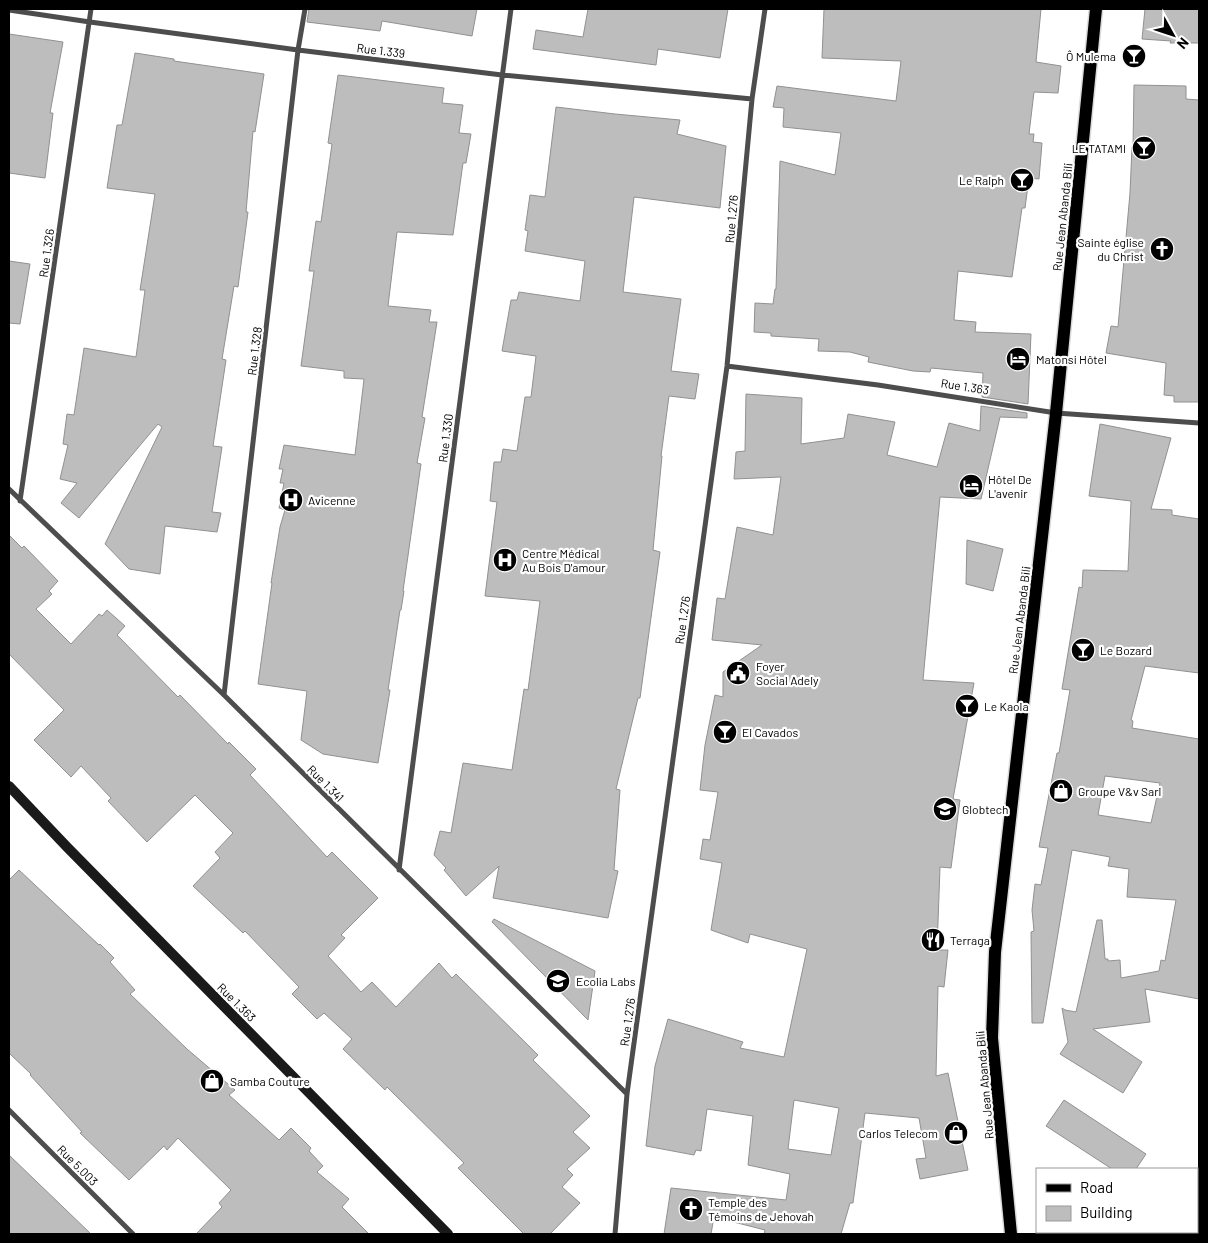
<svg xmlns="http://www.w3.org/2000/svg" width="1208" height="1243" font-family="Barlow,sans-serif">
	<style>
		.building { fill: #bdbdbd; stroke: #919191; fill-rule: evenodd }
		.lines { fill: none; stroke-linecap: round; stroke-linejoin: round }
		.primary-casing { stroke: #dbdbdb; stroke-width: 15 }
		.minor { stroke: #4d4d4d; stroke-width: 5 }
		.tertiary { stroke: #4d4d4d; stroke-width: 9 }
		.secondary { stroke: #1a1a1a; stroke-width: 10 }
		.primary { stroke: #000; stroke-width: 12 }
		.labels { text-anchor: middle; dominant-baseline: central; stroke-width: 4.5; stroke-linejoin: round; paint-order: stroke }
		.street-label { font-size: 12px; fill: #000; stroke: #fff }
		.poi-label { font-size: 12px; fill: #000; stroke: #fff; text-anchor: start }
	</style>
	<rect width="100%" height="100%" fill="#fff"/>
	<!-- building -->
	<path class="building" d="M309 9H477L472 36 382 21 380 31 307 22Z
		M588 9H728L720 58 658 49 656 65 533 49 536 30 583 37Z
		M824 9H1041L1036 62 1061 66 1058 93 1034 92 1029 134H1034L1033 142 1042 143 1039 179 1029 178 1025 208H1022L1012 277 958 271 954 320 976 322 975 332 1031 334 1028 404 982 397 983 373 931 368 930 372 913 371 868 362 869 357 850 352 818 351 819 339 771 336V333L754 332 755 303 773 304 775 289H776L780 161 835 175 841 133 783 127 784 108 773 107 777 86 896 101 901 61 822 58Z
		M1145 9H1199V43H1170L1171 41 1142 39Z
		M9 34 63 42 50 113H53L45 178 9 173Z
		M135 53 174 59V61L264 74 255 132 253 131 246 212H248L238 287 234 286 222 359 226 360 213 446 222 447 212 512 221 513 217 532 165 526 160 574 129 569 105 544 162 427 158 424 79 518 61 503 77 483 60 479 68 445 63 444 67 414 74 415 84 348 136 357 145 290H140L155 194 107 188 117 125H122Z
		M338 75 444 88 442 103 463 105 459 133 471 134 466 163H463L453 235 397 232 388 306 431 310 429 322H437L422 417 425 418 417 463 421 464 403 591H404L401 610H400L388 690H390L378 763 323 754 301 740 307 691 258 684 272 583H271L280 527 285 510 279 508 284 483H280L283 469H279L284 445 355 455 364 379 344 378V371L301 366 314 271H309L316 221 321 222 332 144 328 143Z
		M1134 85 1186 86V99L1199 100V402H1174V396L1164 395 1166 363 1106 353 1111 326 1118 327 1130 193 1132 147H1133Z
		M556 107 615 114 680 120 677 134 726 146 720 208 634 197 623 292 681 299 671 371 699 374 695 399 669 396 661 456H662L653 550 660 552 640 698H638L616 789 620 790 614 870 618 871 608 918 493 898 499 866 466 896 444 870 446 868 434 855 440 831 451 833 463 763 512 770 524 689 528 690 540 601 485 596 497 502 490 501 494 462H501L503 449 517 451 525 397H531L536 356 502 351 511 300H517L519 292 580 301 585 261 525 251 528 231 525 230 530 195 545 197Z
		M9 261 30 264 20 324 9 323Z
		M746 394 802 398 801 444 844 438 848 414 895 422 887 455 937 467 949 423 980 431 981 406 1027 413V418L1000 417 981 499 940 497 923 680 974 683 953 799 960 800 951 868 940 867 937 950H948L944 987 938 986 936 1076 948 1073 968 1170 920 1179 916 1159 926 1158 919 1118 865 1113 853 1203H850L841 1234H764L765 1230 714 1217 711 1234H664L671 1188 786 1200 790 1174 748 1165 753 1116 707 1109 701 1151 696 1150 694 1155 646 1146 655 1066 668 1019 743 1042 740 1048 784 1057 807 949 750 934 748 943 711 930 722 863 700 859 703 839 710 840 718 792 700 790 705 745 715 695 723 697V672L762 645 712 640 717 598 725 599 737 527 773 535 781 477 734 479 736 452 745 451ZM794 1100 839 1108 831 1155 788 1149Z
		M1100 424 1171 438 1151 509 1172 510V515L1199 519V673L1145 666 1131 720 1133 721 1132 728 1199 739V999L1145 989 1150 1022 1093 1029 1142 1062 1123 1093 1060 1054 1068 1042 1062 1008 1065 1010 1076 1012 1097 920H1102L1105 959H1108V961L1120 960 1121 978 1159 971 1161 960 1165 961 1176 900 1127 897 1129 869 1108 866 1110 857 1072 850 1043 1023H1032L1031 932 1034 931 1032 910 1035 884 1041 885 1048 848 1039 847 1057 753H1059L1070 690 1062 689 1079 587 1082 588 1083 570 1128 571 1131 501 1089 496ZM1105 776 1160 783 1151 823 1098 815Z
		M9 535 22 548 24 546 58 581 49 591 52 594 36 609 71 644 99 614 102 616 107 610 125 626 117 635 178 697 180 695 228 744 229 742 256 769 250 775 327 857 332 852 378 898 341 935 345 938 328 956 361 992 372 982 396 1007 439 963 452 978 456 974 538 1055 533 1060 590 1116 573 1132 590 1148 567 1169 573 1175 562 1187 580 1203 550 1234H524L458 1168 464 1163 387 1087 385 1090 343 1049 352 1039 324 1013 317 1019 292 994 299 987 245 931 243 933 193 886 220 858 215 852 233 833 195 795 147 842 108 801 111 798 81 766 71 777 34 740 64 710 9 654Z
		M967 540 1003 549 993 591 966 584Z
		M19 870 99 945 100 944 114 958 110 962 135 990 130 994 187 1049 235 1090 229 1095 279 1140 291 1128 311 1148 309 1151 323 1166 317 1172 349 1199 342 1207 369 1234H196L222 1207 219 1203 231 1190 178 1138 167 1150 164 1146 129 1180 80 1133 82 1132 30 1075 31 1074 9 1053V880Z
		M494 919 595 971 588 1020 492 922Z
		M1064 1100 1146 1154 1136 1169H1112L1046 1126Z
		M9 1155 91 1234H9Z"/>
	<g class="lines">
		<!-- primary casing -->
		<g class="primary-casing">
			<path id="primary" d="M1011 1234 992 1038 995 952 1056 413 1096 9"/>
		</g>
		<!-- minor -->
		<path class="minor" d="M9 10 90 22 298 50 502 75 752 99
			M727 366 878 385 1056 413 1199 423
			M9 489 224 695 627 1094
			M20 501 91 9
			M224 695 298 50 305 9
			M399 870 511 9
			M9 1110 133 1234
			M615 1234 627 1094 727 366 752 99 765 9"/>
		<!-- tertiary -->
		<path class="tertiary" d="M1197 1176 1199 1174
			M1118 1234 1121 1232"/>
		<!-- secondary -->
		<path class="secondary" d="M9 786 67 847 448 1234"/>
		<!-- primary -->
		<use href="#primary" class="primary"/>
	</g>
	<!-- icons -->
	<defs>
		<g id="bar-disc" transform="scale(1.25)"><circle r="9.5" fill="#000" stroke="#fff"/><path d="M-6-5H6L.8 .8V4.5H3.5V6h-7V4.5H-.8V.8Z" fill="#fff"/></g>
		<g id="church-disc" transform="scale(1.25)"><circle r="9.5" fill="#000" stroke="#fff"/><path d="M-1.2-6h2.4v3.5h3.3v2.4h-3.3V6h-2.4V-.1h-3.3v-2.4h3.3Z" fill="#fff"/></g>
		<g id="hotel-disc" transform="scale(1.25)"><circle r="9.5" fill="#000" stroke="#fff"/><path d="M-6-4.5h1.5V1H6V5H4.5V3h-9V5H-6ZM-4 0a1.8 1.8 0 1 1 3.6 0ZM.5 0V-2.5h3Q6-2.5 6 0Z" fill="#fff"/></g>
		<g id="hospital-disc" transform="scale(1.25)"><circle r="9.5" fill="#000" stroke="#fff"/><path d="M-5-5h3v3.5h4V-5h3V5h-3V1.5h-4V5h-3Z" fill="#fff"/></g>
		<g id="civic-disc" transform="scale(1.25)"><circle r="9.5" fill="#000" stroke="#fff"/><path d="M-.6-6.5H3V-4.5H.6V-3L4-1V1h2V6H-6V1h2V-1L-.6-3ZM-1.2 2.5V6h2.4V2.5Z" fill="#fff"/></g>
		<g id="shop-disc" transform="scale(1.25)"><circle r="9.5" fill="#000" stroke="#fff"/><path d="M-5-2.5h2.3a2.7 3.5 0 0 1 5.4 0H5L5.5 6h-11ZM-1.5-2.5h3a1.5 2.3 0 0 0-3 0Z" fill="#fff"/></g>
		<g id="university-disc" transform="scale(1.25)"><circle r="9.5" fill="#000" stroke="#fff"/><path d="M0-5L7-2L0 1L-7-2ZM-4 1L0 2.5L4 1V4Q0 6-4 4Z" fill="#fff"/></g>
		<g id="restaurant-disc" transform="scale(1.25)"><circle r="9.5" fill="#000" stroke="#fff"/><path d="M-5-6h1v4h1v-4h1v4h1v-4h1v5L-1.5 .5V6h-2V.5L-5-1ZM5-6V6H3V1.5H1.5Q1.5-4 5-6Z" fill="#fff"/></g>
	</defs>
	<g fill-rule="evenodd">
		<use href="#bar-disc" x="1134" y="56"/>
		<use href="#bar-disc" x="1144" y="148"/>
		<use href="#bar-disc" x="1022" y="180"/>
		<use href="#church-disc" x="1162" y="249"/>
		<use href="#hotel-disc" x="1018" y="359"/>
		<use href="#hotel-disc" x="971" y="486"/>
		<use href="#hospital-disc" x="291" y="500"/>
		<use href="#hospital-disc" x="505" y="560"/>
		<use href="#bar-disc" x="1083" y="650"/>
		<use href="#civic-disc" x="738" y="673"/>
		<use href="#bar-disc" x="967" y="706"/>
		<use href="#bar-disc" x="725" y="732"/>
		<use href="#shop-disc" x="1061" y="791"/>
		<use href="#university-disc" x="945" y="809"/>
		<use href="#restaurant-disc" x="933" y="940"/>
		<use href="#university-disc" x="558" y="981"/>
		<use href="#shop-disc" x="212" y="1081"/>
		<use href="#shop-disc" x="956" y="1133"/>
		<use href="#church-disc" x="691" y="1209"/>
	</g>
	<g class="labels">
		<!-- street labels -->
		<g class="street-label">
			<text transform="translate(381 50) rotate(7)">Rue 1.339</text>
			<text transform="translate(1062 217) rotate(-84)">Rue Jean Abanda Bili</text>
			<text transform="translate(731 219) rotate(-85)">Rue 1.276</text>
			<text transform="translate(46 253) rotate(-82)">Rue 1.326</text>
			<text transform="translate(254 351) rotate(-83)">Rue 1.328</text>
			<text transform="translate(965 386) rotate(9)">Rue 1.363</text>
			<text transform="translate(445 438) rotate(-83)">Rue 1.330</text>
			<text transform="translate(682 620) rotate(-82)">Rue 1.276</text>
			<text transform="translate(1019 620) rotate(-83)">Rue Jean Abanda Bili</text>
			<text transform="translate(326 783) rotate(45)">Rue 1.341</text>
			<text transform="translate(237 1002) rotate(45)">Rue 1.363</text>
			<text transform="translate(627 1022) rotate(-82)">Rue 1.276</text>
			<text transform="translate(984 1085) rotate(-95)">Rue Jean Abanda Bili</text>
			<text transform="translate(78 1165) rotate(45)">Rue 5.003</text>
		</g>
		<!-- poi labels -->
		<g class="poi-label">
			<text x="1116" y="56" text-anchor="end">Ô Mulema</text>
			<text x="1126" y="148" text-anchor="end">LE TATAMI</text>
			<text x="1004" y="180" text-anchor="end">Le Ralph</text>
			<text x="1144" y="242" text-anchor="end">Sainte église<tspan x="1144" dy="14">du Christ</tspan></text>
			<text x="1036" y="359">Matonsi Hôtel</text>
			<text x="988" y="479">Hôtel De<tspan x="988" dy="14">L'avenir</tspan></text>
			<text x="308" y="500">Avicenne</text>
			<text x="522" y="553">Centre Médical<tspan x="522" dy="14">Au Bois D'amour</tspan></text>
			<text x="1100" y="650">Le Bozard</text>
			<text x="756" y="666">Foyer<tspan x="756" dy="14">Social Adely</tspan></text>
			<text x="984" y="706">Le Kaola</text>
			<text x="742" y="732">El Cavados</text>
			<text x="1078" y="791">Groupe V&amp;v Sarl</text>
			<text x="962" y="809">Globtech</text>
			<text x="950" y="940">Terraga</text>
			<text x="576" y="981">Ecolia Labs</text>
			<text x="230" y="1081">Samba Couture</text>
			<text x="938" y="1133" text-anchor="end">Carlos Telecom</text>
			<text x="708" y="1202">Temple des<tspan x="708" dy="14">Témoins de Jehovah</tspan></text>
		</g>
	</g>
	<!-- border -->
	<rect width="1208" height="1243" fill="none" stroke="#000000" stroke-width="20"/>
	<!-- legend -->
	<rect x="1036" y="1168" width="162" height="65" fill="#ffffff" stroke="#999999"/>
	<rect x="1046" y="1184" width="25" height="8" fill="#000000" stroke="#999999"/>
	<text x="1080" y="1193" font-size="15" fill="#000000">Road</text>
	<rect x="1046" y="1206" width="25" height="15" fill="#bdbdbd" stroke="#999999"/>
	<text x="1080" y="1218" font-size="15" fill="#000000">Building</text>
	<!-- north arrow -->
	<g transform="translate(1173 35) rotate(130)" stroke="#ffffff" stroke-width="4" paint-order="stroke">
	<path d="M0-4L9 19L0 12L-9 19Z" fill="#000000"/>
	<text y="-8" font-size="14" font-weight="bold" text-anchor="middle" fill="#000000">N</text>
	</g>
</svg>
